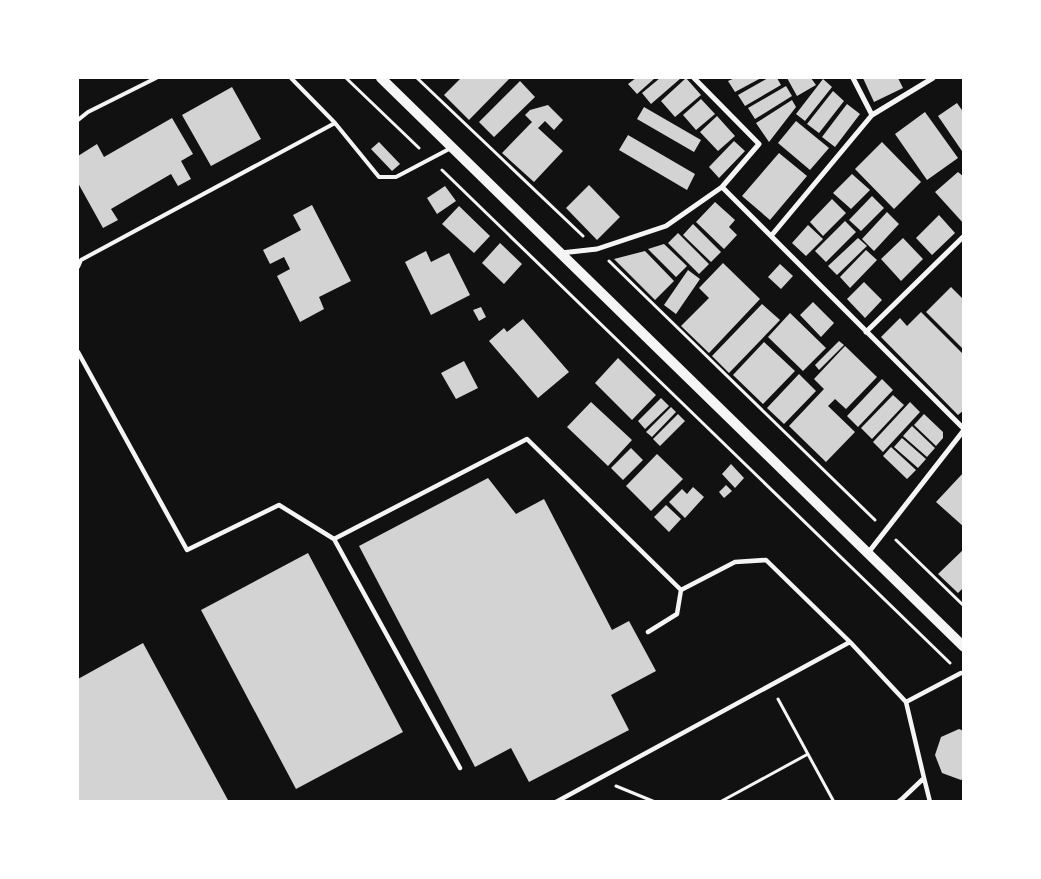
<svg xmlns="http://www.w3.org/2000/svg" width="1041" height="879" font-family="'Source Sans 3',sans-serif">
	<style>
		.building { fill: #d3d3d3 }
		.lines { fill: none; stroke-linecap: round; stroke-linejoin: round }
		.path { stroke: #f5f5f5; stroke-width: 3 }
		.service { stroke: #f5f5f5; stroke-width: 4 }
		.pedestrian { stroke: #f5f5f5; stroke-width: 4.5 }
		.minor { stroke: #f5f5f5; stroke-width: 5 }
		.secondary { stroke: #f5f5f5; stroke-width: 10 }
	</style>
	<rect width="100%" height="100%" fill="#111"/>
	<!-- building -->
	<path class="building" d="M461 78H510L469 120 444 95Z
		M636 78H655L637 94 628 84Z
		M660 78H681L651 104 642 93Z
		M686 78 701 95 675 117 661 101Z
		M735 78H761L735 92 728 81Z
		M768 78H777L781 85 745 106 738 95Z
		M787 78H811L816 85 797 96Z
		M863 78H898L903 88 874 102Z
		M823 79 832 87 805 121 796 114Z
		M520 81 535 97 494 137 479 122Z
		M786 86 792 96 755 119 748 108Z
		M232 87 261 139 211 166 182 115Z
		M833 91 844 101 819 133 807 124Z
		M701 99 715 114 696 130 683 115Z
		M792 100 796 107 769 142 756 123Z
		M957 103 964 113V154L938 116Z
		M847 104 860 114 835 147 822 137Z
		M548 105 563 120 554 130 545 121 538 128 563 151 534 182 502 153 532 122 525 115 530 110Z
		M644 107 701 140 694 152 637 119Z
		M925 112 958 158 927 180 895 134Z
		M717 116 735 136 718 151 700 132Z
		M172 118 193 154 181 161 191 179 178 186 171 174 111 209 118 220 103 228 78 183V156L97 144 104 157Z
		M796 121 829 148 810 170 778 143Z
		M628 135 695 174 687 190 619 150Z
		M734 141 745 151 719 178 709 167Z
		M379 142 400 164 392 171 371 149Z
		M882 142 921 182 894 209 855 169Z
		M779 153 807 176 770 220 742 196Z
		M958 172 964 177V224L935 192Z
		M852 174 870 190 851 209 833 193Z
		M589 185 620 217 597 240 566 208Z
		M445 186 456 201 437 214 427 198Z
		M872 196 884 208 861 231 849 220Z
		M832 199 846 213 823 236 810 222Z
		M715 202 735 220 729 227 737 235 724 249 696 222Z
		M312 205 351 281 319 297 324 309 300 322 277 276 290 269 284 257 270 264 263 250 301 230 293 215Z
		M459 206 490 236 474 253 442 224Z
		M887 212 899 224 874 251 862 239Z
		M939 215 955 233 932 255 916 238Z
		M845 221 856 232 826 262 815 251Z
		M693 224 721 252 711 262 683 235Z
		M808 225 823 239 806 256 792 243Z
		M678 233 709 264 699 274 668 243Z
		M858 238 867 246 837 275 828 266Z
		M903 238 923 259 901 281 881 259Z
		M500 243 522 264 504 284 482 263Z
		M664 244 687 266 676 277 648 249Z
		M866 250 877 260 850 288 840 277Z
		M426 251 431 262 449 253 470 295 431 315 405 262Z
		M645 251 674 281 655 300 614 259Z
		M723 263 760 299 709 353 681 326 709 298 699 288Z
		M780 264 793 276 781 289 768 277Z
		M688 270 700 279 676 314 664 305Z
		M864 282 882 300 865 318 847 299Z
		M951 287 964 300V350L926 312Z
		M813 302 834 323 821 337 800 315Z
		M762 304 780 320 729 373 712 356Z
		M481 307 486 317 479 321 473 310Z
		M921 312 964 355V410L958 415 881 337 900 318 907 326Z
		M790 313 826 348 803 371 768 337Z
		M523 319 569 372 538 398 489 341 504 328 507 332Z
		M839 341 844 345 819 370 815 365Z
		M764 342 795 371 763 404 733 375Z
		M845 346 877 377 846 409 835 399 828 406 855 432 826 462 789 426 824 389 814 379Z
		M618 358 656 395 632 420 595 383Z
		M464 361 478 388 456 399 441 373Z
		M799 374 816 391 784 424 767 408Z
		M882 379 893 390 858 427 847 416Z
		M893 395 904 405 872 439 861 428Z
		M661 398 669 406 645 429 638 421Z
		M591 402 632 440 608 466 567 427Z
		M910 402 920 412 883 452 873 442Z
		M671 407 676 412 652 437 646 432Z
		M678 414 685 421 660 446 653 439Z
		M924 414 943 432V438L936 446 914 425Z
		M912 426 935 448 927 457 903 436Z
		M902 438 926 459 918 468 894 447Z
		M891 447 916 470 907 479 883 456Z
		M631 448 643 460 623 480 611 468Z
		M657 454 683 479 651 511 626 486Z
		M731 464 744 478 735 488 722 474Z
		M964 472V527L936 502Z
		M488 478 516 514 544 499 612 630 629 621 656 671 611 695 629 730 529 782 511 748 475 767 359 546Z
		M726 485 732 491 724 498 719 492Z
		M693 487 704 497 685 518 669 502 682 489 687 494Z
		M666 505 681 519 669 532 654 517Z
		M964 549V587L958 593 938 574Z
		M308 553 403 732 296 789 201 610Z
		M143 643 229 802H78V679Z
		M959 729 964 731V779L961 780 942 773 935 755 941 737Z"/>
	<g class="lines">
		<!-- path -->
		<path class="path" d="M346 78 419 148
			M417 78 583 236
			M442 170 950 663
			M609 261 875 520
			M896 540 964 606
			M778 699 834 802
			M616 786 655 802
			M720 802 808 754"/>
		<!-- service -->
		<path class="service" d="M291 78 335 123
			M78 120 88 112 156 78
			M78 267 81 260 335 123 379 177H396L451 148"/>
		<!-- pedestrian -->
		<path class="pedestrian" d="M78 352 187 550 279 505 334 539 527 439 681 590 735 562 766 560 850 642
			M334 539 460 768
			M648 632 677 614 681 590
			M906 702 961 673
			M924 778 930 802
			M556 802 850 642 906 702 924 778 903 798 898 802"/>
		<!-- minor -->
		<path class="minor" d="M853 78 872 115
			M722 187 964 429
			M771 236 872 115 933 78
			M561 253 597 249 666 226 722 187 759 144 694 78
			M866 332 964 236
			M868 553 964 430"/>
		<!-- secondary -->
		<path class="secondary" d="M381 78 964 647"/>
	</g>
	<!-- border -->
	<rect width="1041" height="879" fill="none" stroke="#ffffff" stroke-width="158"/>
</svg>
